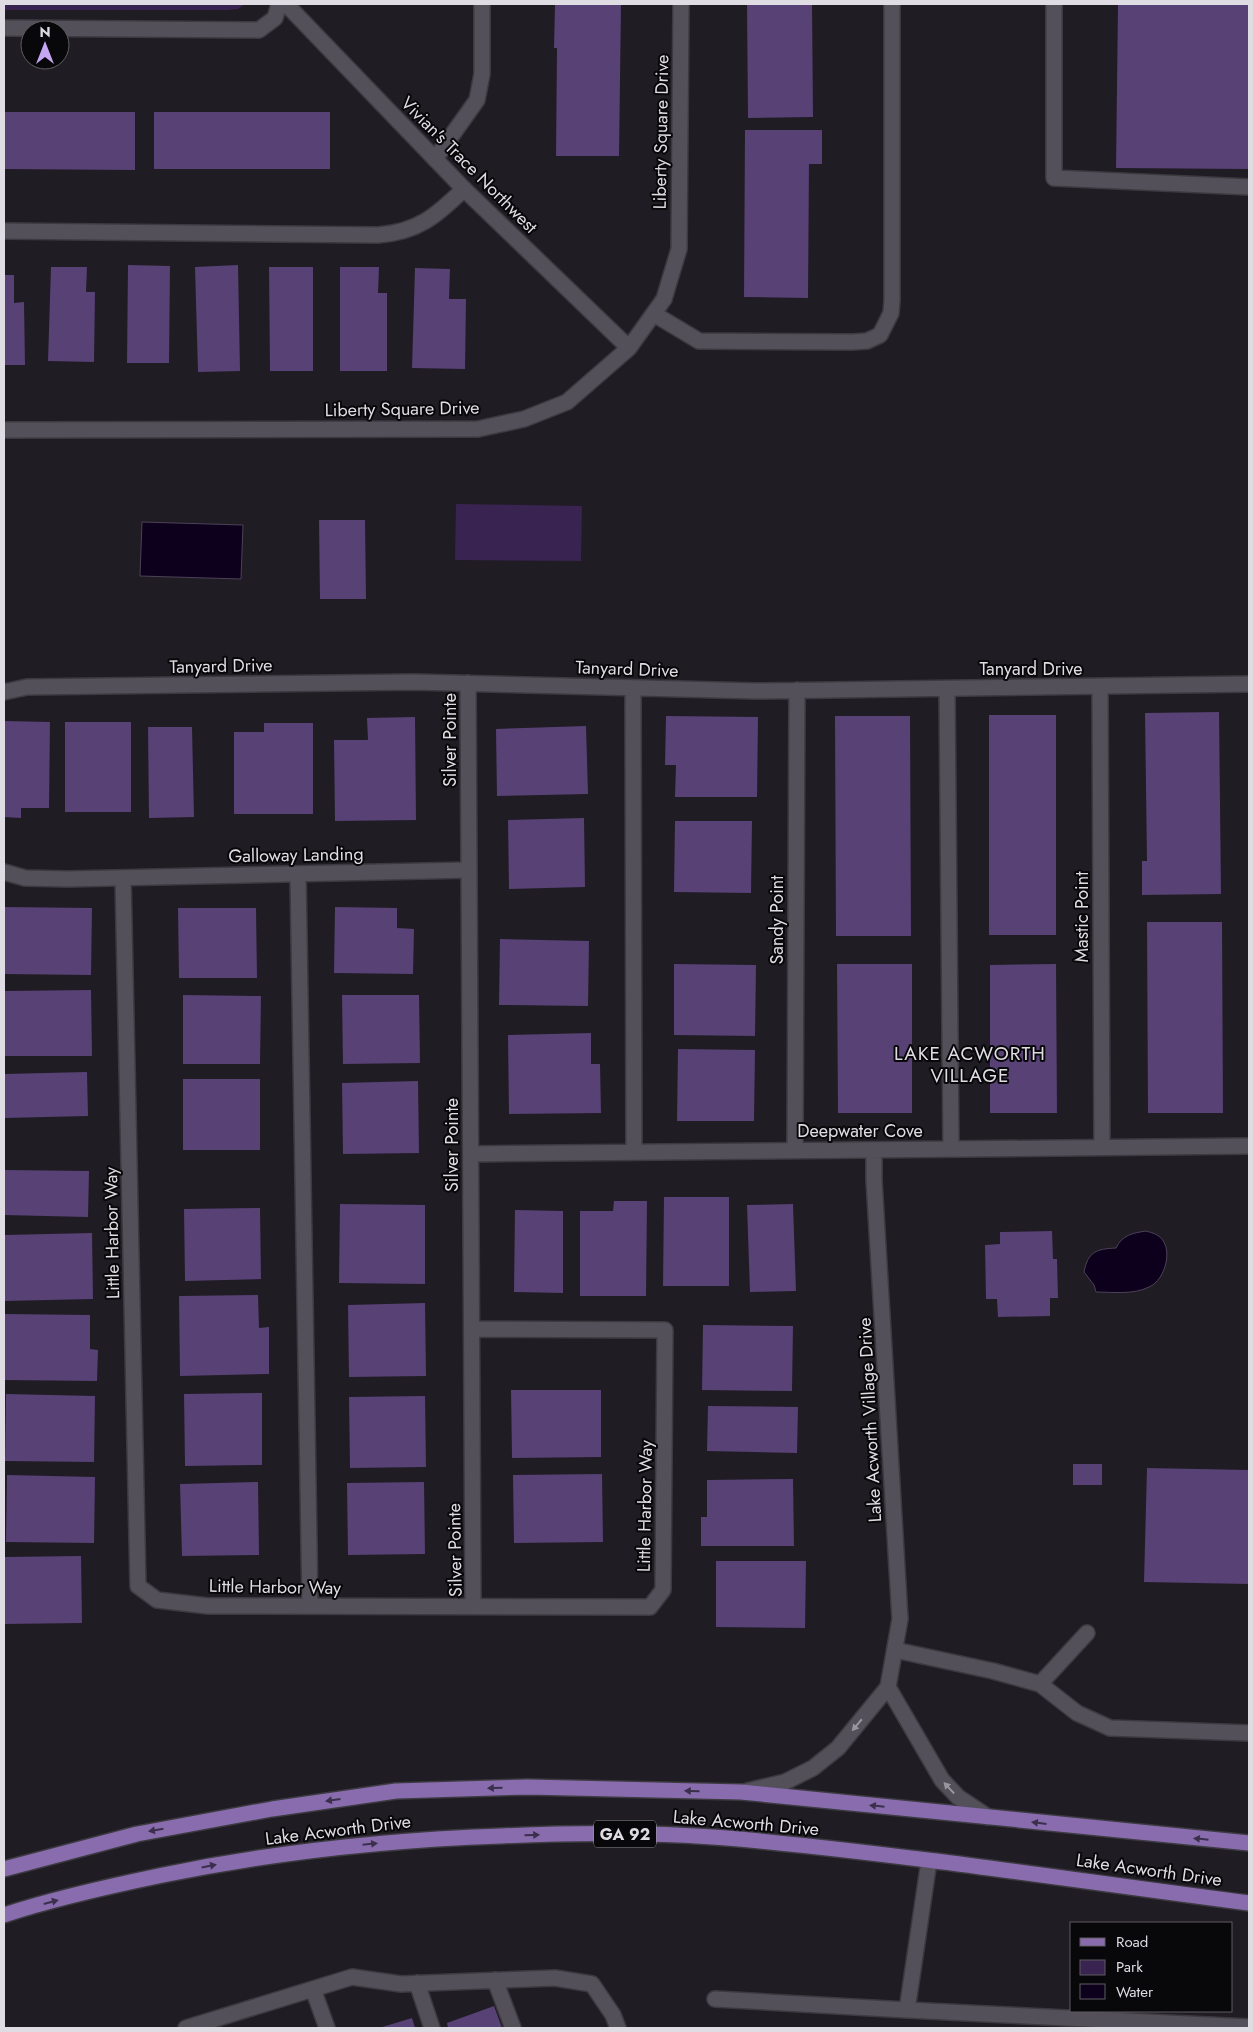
<svg xmlns="http://www.w3.org/2000/svg" width="1253" height="2032" font-family="Jost,sans-serif">
	<style>
		.green { fill: #382351 }
		.water { fill: #0d001d; stroke: #4c4258 }
		.building { fill: #574175 }
		.lines { fill: none; stroke-linecap: round; stroke-linejoin: round }
		.lane-casing { stroke: #3c3a40; stroke-width: 18 }
		.street-casing { stroke: #3c3a40; stroke-width: 18 }
		.primary-casing { stroke: #3c3a40; stroke-width: 18 }
		.lane { stroke: #535059; stroke-width: 15 }
		.street { stroke: #535059; stroke-width: 15 }
		.primary { stroke: #886cae; stroke-width: 15 }
		.oneway { fill: #99969e }
		.oneway2 { fill: #3b2f4c }
		.labels { text-anchor: middle; dominant-baseline: central; stroke-width: 4; stroke-linejoin: round; paint-order: stroke }
		.shield { fill: #08070a; stroke: #9e9da2; stroke-width: 1 }
		.shield-label { font-size: 16px; font-weight: bold; fill: #dfdde3 }
		.street-label { font-size: 18px; fill: #dfdde3; stroke: #08070a }
		.neighbourhood-label { font-size: 19px; letter-spacing: 1px; fill: #dfdde3; stroke: #08070a }
	</style>
	<rect width="100%" height="100%" fill="#1f1c23"/>
	<!-- green -->
	<path class="green" d="M4 4H245L238 9 228 10H4Z
		M456 504 582 506 581 561 455 560Z"/>
	<!-- water -->
	<path class="water" d="M142 522 243 525 241 579 140 576Z
		M1146 1231C1149 1232 1154 1233 1157 1235 1175 1245 1166 1280 1149 1287 1133 1295 1113 1292 1096 1292L1094 1285 1084 1272C1088 1251 1097 1249 1116 1248 1122 1235 1133 1233 1146 1231Z"/>
	<!-- building -->
	<path class="building" d="M555 4H621L619 156H556L557 48H554Z
		M747 4H812L813 117 748 118Z
		M1118 4H1249V169L1116 168Z
		M4 112H135V170L4 169Z
		M154 112H330V169H154Z
		M745 130H822V164H809L808 298 744 297Z
		M128 265 170 266 169 363H127Z
		M238 265 240 371 198 372 195 267Z
		M51 267H87L86 292H95L94 362 48 361Z
		M269 267H313V371H270Z
		M340 267H379L378 293H387V371H340Z
		M415 268 450 269 449 299H466L465 369 412 368Z
		M4 275H14V303L24 302 25 365H4Z
		M319 520H365L366 599H320Z
		M1219 712 1221 894 1142 895V861H1147L1145 713Z
		M989 715H1056V935H989Z
		M666 716 758 717 757 797H675L676 765H665Z
		M835 716H910L911 936H836Z
		M415 717 416 820 335 821 334 740H368L367 718Z
		M4 721 50 722 49 808H21V818L4 817Z
		M65 722H131V812H65Z
		M264 723H313V814H234V732H264Z
		M586 726 588 794 497 796 496 729Z
		M148 727H192L194 817 149 818Z
		M584 818 585 887 509 889 508 820Z
		M675 821H752L751 893 674 892Z
		M4 907 92 908 91 975 4 974Z
		M335 907 397 908V928L414 929 413 974 334 973Z
		M178 908H256L257 978H179Z
		M1147 922H1222L1223 1113H1148Z
		M500 939 589 941 588 1006 499 1005Z
		M674 964 756 965 755 1036 674 1035Z
		M837 964H912V1113H838Z
		M1056 964 1057 1113H990V965Z
		M91 990 92 1056H4V991Z
		M183 995 261 996 260 1064H183Z
		M342 995H419L420 1063 343 1064Z
		M591 1033V1064H600L601 1113 509 1114 508 1035Z
		M678 1049 755 1050 754 1121H677Z
		M87 1072 88 1116 4 1118V1074Z
		M183 1079H260V1150H183Z
		M418 1081 419 1153 343 1154 342 1083Z
		M4 1170 89 1171 88 1217 4 1215Z
		M664 1197H729V1286H663Z
		M614 1201H647L646 1296H580V1211H613Z
		M340 1204 425 1205V1284L339 1283Z
		M793 1204 796 1291 750 1292 747 1205Z
		M260 1208 261 1279 185 1281 184 1209Z
		M515 1210 563 1211V1293L514 1292Z
		M1052 1231 1053 1259H1057L1058 1298H1050V1316L998 1317 997 1299H986L985 1245 1000 1244V1232Z
		M92 1233 93 1299 4 1301V1235Z
		M258 1295 259 1328 269 1327V1374L180 1376 179 1296Z
		M425 1303 426 1376 349 1377 348 1305Z
		M4 1314 90 1315V1349L98 1350 97 1381 4 1380Z
		M703 1325 793 1326 792 1391 702 1390Z
		M511 1390H601V1457L512 1458Z
		M262 1393V1465L185 1466 184 1394Z
		M6 1394 95 1396 94 1462 5 1461Z
		M425 1396 426 1467 350 1468 349 1397Z
		M708 1406 798 1407 797 1453 707 1451Z
		M1073 1464H1102V1485H1073Z
		M1147 1468 1249 1470V1584L1144 1582Z
		M602 1474 603 1542 514 1543 513 1475Z
		M7 1475 95 1477 94 1543 6 1542Z
		M793 1479 794 1546H701V1517H707V1480Z
		M258 1482 259 1555 182 1556 180 1484Z
		M424 1482 425 1554 348 1555 347 1483Z
		M81 1556 82 1623 4 1624V1557Z
		M716 1561H806L805 1628 716 1627Z
		M494 2006 502 2028H448L447 2023Z
		M412 2018 415 2028H379Z"/>
	<g class="lines">
		<!-- lane casing -->
		<g class="lane-casing">
			<path id="lane" d="M1054 4V178L1249 187
				M435 159 477 100 482 74V4
				M4 231 378 235C418 232 436 216 464 189
				M654 314 699 341 852 342 867 341 880 335 891 313 892 301V4
				M895 1650 993 1671 1040 1684 1077 1713 1110 1728 1249 1733
				M1040 1684 1087 1633
				M929 1861 907 2010 1249 2027
				M495 1980 513 2028
				M417 1983 432 2028
				M313 1989 327 2028
				M715 1999 907 2010
				M186 2028 352 1977 401 1984 555 1978 592 1984 613 2015 618 2028"/>
		</g>
		<!-- street casing -->
		<g class="street-casing">
			<path id="street" d="M286 4 464 189 629 348
				M4 28 259 30 275 18 279 4
				M4 430 478 429 524 419 567 402 629 348 664 299 679 249 681 4
				M468 683 473 1601 475 1606
				M633 688 634 1152
				M1100 688 1102 1147
				M947 689 951 1149
				M4 692 27 687 414 682 756 691 1249 684
				M4 872 25 878 68 879 469 870
				M298 874 310 1606
				M123 878 138 1586 157 1600 208 1606 650 1607 663 1590 665 1330 472 1329
				M795 1150 797 690
				M471 1154 1249 1146
				M888 1687 942 1780 958 1797 988 1817
				M747 1791 785 1782 813 1768 838 1748 888 1687 900 1619 874 1180V1150"/>
		</g>
		<!-- primary casing -->
		<g class="primary-casing">
			<path id="primary" d="M4 1869 137 1834 272 1809 396 1791 528 1787 741 1792 1249 1843
				M4 1915C55 1898 110 1886 163 1875 275 1852 387 1840 501 1836 588 1832 674 1832 760 1841 924 1857 1086 1882 1249 1903"/>
		</g>
		<!-- lane -->
		<use href="#lane" class="lane"/>
		<!-- street -->
		<use href="#street" class="street"/>
		<!-- primary -->
		<use href="#primary" class="primary"/>
	</g>
	<!-- one-way arrows -->
	<defs><path id="oneway-solid" d="M-6-.8H1V-3.2L6.5 0L1 3.2V.8H-6Z" transform="scale(1.25)"/></defs>
	<g class="oneway">
		<use href="#oneway-solid" transform="translate(857 1725) rotate(130)"/>
		<use href="#oneway-solid" transform="translate(949 1788) rotate(-133)"/>
	</g>
	<g class="oneway2">
		<use href="#oneway-solid" transform="translate(495 1788) rotate(178)"/>
		<use href="#oneway-solid" transform="translate(692 1791) rotate(-179)"/>
		<use href="#oneway-solid" transform="translate(333 1800) rotate(172)"/>
		<use href="#oneway-solid" transform="translate(877 1806) rotate(-174)"/>
		<use href="#oneway-solid" transform="translate(1039 1823) rotate(-173)"/>
		<use href="#oneway-solid" transform="translate(156 1830) rotate(170)"/>
		<use href="#oneway-solid" transform="translate(532 1835) rotate(-2)"/>
		<use href="#oneway-solid" transform="translate(1201 1839) rotate(-174)"/>
		<use href="#oneway-solid" transform="translate(370 1844) rotate(-6)"/>
		<use href="#oneway-solid" transform="translate(209 1866) rotate(-11)"/>
		<use href="#oneway-solid" transform="translate(51 1902) rotate(-15)"/>
	</g>
	<g class="labels">
		<!-- shield labels -->
		<rect class="shield" x="594" y="1820.5" width="62" height="27" rx="4"/>
		<g class="shield-label">
			<text x="625" y="1834">GA 92</text>
		</g>
		<!-- street labels -->
		<g class="street-label">
			<text transform="translate(661 132) rotate(-89)">Liberty Square Drive</text>
			<text transform="translate(469 165) rotate(45)">Vivian's Trace Northwest</text>
			<text transform="translate(402 409) rotate(-1)">Liberty Square Drive</text>
			<text transform="translate(221 666) rotate(-1)">Tanyard Drive</text>
			<text transform="translate(627 669) rotate(2)">Tanyard Drive</text>
			<text x="1031" y="669">Tanyard Drive</text>
			<text transform="translate(450 740) rotate(-90)">Silver Pointe</text>
			<text transform="translate(296 855) rotate(-1)">Galloway Landing</text>
			<text transform="translate(1082 917) rotate(-90)">Mastic Point</text>
			<text transform="translate(777 920) rotate(-90)">Sandy Point</text>
			<text x="860" y="1131">Deepwater Cove</text>
			<text transform="translate(452 1145) rotate(-90)">Silver Pointe</text>
			<text transform="translate(112 1233) rotate(-91)">Little Harbor Way</text>
			<text transform="translate(870 1420) rotate(-93)">Lake Acworth Village Drive</text>
			<text transform="translate(645 1506) rotate(-89)">Little Harbor Way</text>
			<text transform="translate(455 1550) rotate(-91)">Silver Pointe</text>
			<text transform="translate(275 1587) rotate(1)">Little Harbor Way</text>
			<text transform="translate(746 1823) rotate(5)">Lake Acworth Drive</text>
			<text transform="translate(338 1830) rotate(-7)">Lake Acworth Drive</text>
			<text transform="translate(1149 1870) rotate(8)">Lake Acworth Drive</text>
		</g>
		<!-- neighbourhood labels -->
		<g class="neighbourhood-label">
			<text x="970" y="1053">LAKE ACWORTH<tspan x="970" dy="22">VILLAGE</tspan></text>
		</g>
	</g>
	<!-- border -->
	<rect width="1253" height="2032" fill="none" stroke="#dfdde3" stroke-width="10"/>
	<!-- legend -->
	<rect x="1070" y="1922" width="162" height="90" fill="#08070a" stroke="#5e5d61"/>
	<rect x="1080" y="1938" width="25" height="8" fill="#886cae" stroke="#5e5d61"/>
	<text x="1116" y="1947" font-size="15" fill="#dfdde3">Road</text>
	<rect x="1080" y="1960" width="25" height="15" fill="#382351" stroke="#5e5d61"/>
	<text x="1116" y="1972" font-size="15" fill="#dfdde3">Park</text>
	<rect x="1080" y="1984" width="25" height="15" fill="#0d001d" stroke="#5e5d61"/>
	<text x="1116" y="1997" font-size="15" fill="#dfdde3">Water</text>
	<!-- north arrow -->
	<g transform="translate(45 45)"><circle r="24" fill="#08070a" stroke="#5e5d61"/>
	<path d="M0-4L9 19L0 12L-9 19Z" fill="#c5a7f1"/>
	<text y="-8" font-size="14" font-weight="bold" text-anchor="middle" fill="#dfdde3">N</text>
	</g>
</svg>
